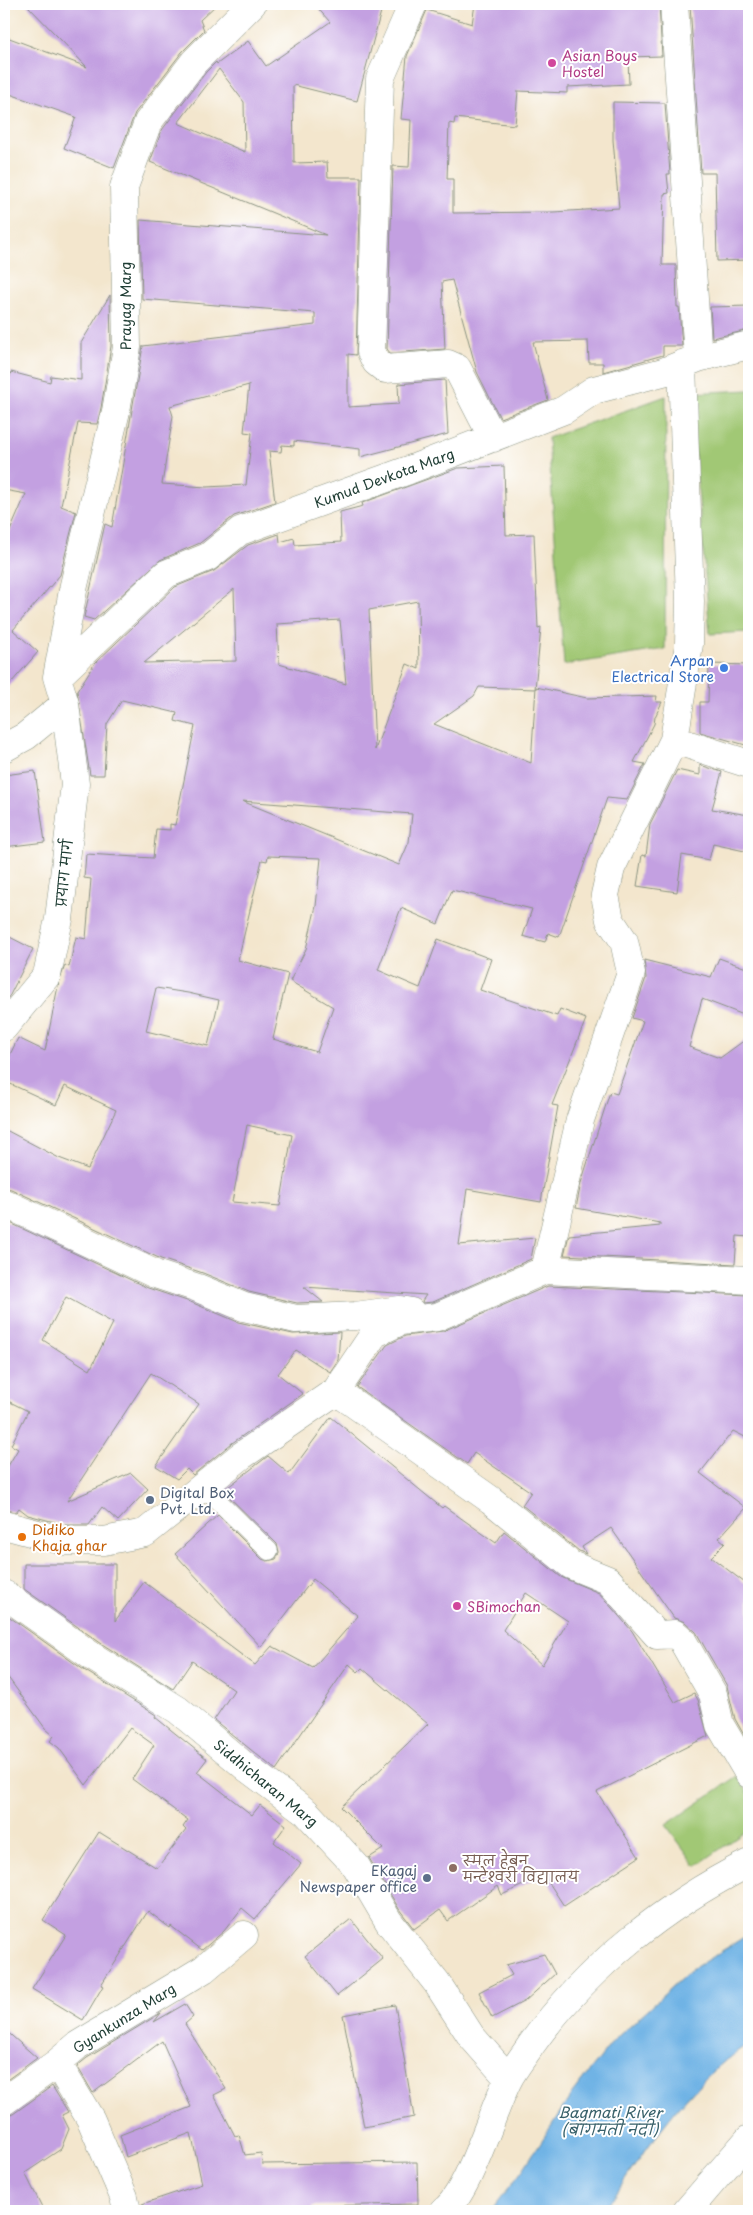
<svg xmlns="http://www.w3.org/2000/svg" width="753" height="2215" font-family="'Playpen Sans','Playpen Sans Deva',sans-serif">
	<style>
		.green { fill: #a1c874; stroke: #608254 }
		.water { fill: #6fb3e5; stroke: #47788c }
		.building { fill: #c3a0e1; fill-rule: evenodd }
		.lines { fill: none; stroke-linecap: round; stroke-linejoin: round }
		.lane-casing { stroke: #899280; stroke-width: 19 }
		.street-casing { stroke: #899280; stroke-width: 29 }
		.lane { stroke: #fff; stroke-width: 18 }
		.street { stroke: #fff; stroke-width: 28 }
		.hotel-dot { fill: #d1479c; stroke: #fff; stroke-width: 2 }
		.shop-dot { fill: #3f7fe0; stroke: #fff; stroke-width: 2 }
		.service-dot { fill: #5c6f8a; stroke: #fff; stroke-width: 2 }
		.food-dot { fill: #e8710a; stroke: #fff; stroke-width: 2 }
		.education-dot { fill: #8d6e63; stroke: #fff; stroke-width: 2 }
		.labels { text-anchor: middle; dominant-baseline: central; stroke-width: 4; stroke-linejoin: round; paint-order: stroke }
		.hotel-label { font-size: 14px; fill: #b23c85; stroke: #fff; text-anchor: start }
		.street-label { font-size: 14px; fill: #1f3d34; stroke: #fff }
		.shop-label { font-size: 14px; fill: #366cbe; stroke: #fff; text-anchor: end }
		.service-label { font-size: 14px; fill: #4e5e75; stroke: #fff; text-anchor: start }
		.food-label { font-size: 14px; fill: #c56008; stroke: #fff; text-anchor: start }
		.education-label { font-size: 14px; fill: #785e54; stroke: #fff; text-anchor: start }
		.water-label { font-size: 15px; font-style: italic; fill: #376069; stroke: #fff }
	</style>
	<rect width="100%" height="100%" fill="#fff"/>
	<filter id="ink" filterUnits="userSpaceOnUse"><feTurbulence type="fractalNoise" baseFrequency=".02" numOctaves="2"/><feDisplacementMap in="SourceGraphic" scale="10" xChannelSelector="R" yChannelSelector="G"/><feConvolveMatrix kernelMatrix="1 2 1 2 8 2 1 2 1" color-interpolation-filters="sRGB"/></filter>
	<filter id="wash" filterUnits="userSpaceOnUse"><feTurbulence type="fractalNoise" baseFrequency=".0096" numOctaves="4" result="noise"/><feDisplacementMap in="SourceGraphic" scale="20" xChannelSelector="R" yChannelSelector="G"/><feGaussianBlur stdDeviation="1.12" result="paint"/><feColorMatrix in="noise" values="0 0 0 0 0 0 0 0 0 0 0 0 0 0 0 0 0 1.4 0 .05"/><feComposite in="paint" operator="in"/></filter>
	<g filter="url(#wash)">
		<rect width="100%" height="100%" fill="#f3e6cd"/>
		<!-- green -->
		<path class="green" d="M749 390V632L710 634 690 393Z
			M666 396 665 649 564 665 548 438Z
			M737 1776 749 1794V1829L696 1866 666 1825Z"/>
		<!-- water -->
		<path class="water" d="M749 1934V2043C685 2086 647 2148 604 2211H491L522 2171 572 2094 614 2040 691 1970Z"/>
		<g id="blocks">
			<!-- building -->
			<path class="building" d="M26 4H217L200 20 204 30 182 52 135 113 114 168 64 148 76 117 4 92V36L87 67Z
				M314 4H383L357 101 293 85 294 163 327 162 328 177H361L356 355 348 354V407L399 404 398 384 445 380 448 434 360 457V449L294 441V446L282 445 281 452 269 451 275 502 234 516 200 543 160 560 94 620 84 617 105 524 112 527 143 346 315 325V313L142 299 140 220 326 235 150 162 162 130 206 72 216 62 217 64 248 41 266 66 330 22ZM219 69 244 102 245 152 178 123ZM249 385 244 432 252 433 246 485 206 487 162 484 173 416 170 406Z
				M475 4H659L662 56 628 57 629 84 567 87V93L518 91 515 125 455 118 454 124 449 123 447 179H453V213L553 212 619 208 613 140V102L665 103 670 174H667L669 193 664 194 662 265H676L677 307H679L682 346H663V355L603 372V363H589L588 341 533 342 548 400 500 418 477 372 452 280 442 282 445 349 390 353 387 349 393 166 409 167 411 120 401 119 407 56 427 10 472 24Z
				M690 4H747L749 260 717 261 715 173H701Z
				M110 295 111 346 101 408 97 424 78 423 61 506 76 512 60 575 13 630 38 652 4 691V545L26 494 4 490V378L9 379 11 372 50 382 51 376 81 380V343Z
				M749 306V330L712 338 710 307Z
				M504 466 506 535 534 534 538 628 541 627 535 689 479 687 474 696 434 724 531 763 536 687 587 698 657 696 656 702H662L655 717 654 724 634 762 645 764 627 800 607 798 559 937 548 933 545 942 523 936 532 909 452 890 438 924 401 908 378 970 420 988 438 939 491 959 480 990 557 1016 560 1009 586 1019 552 1105 558 1106 541 1202 467 1189 459 1245 535 1238 531 1259 433 1302 423 1303 422 1301 426 1295 304 1287 323 1302 297 1303 249 1292 203 1273 161 1259 11 1189 4 1188V1129L59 1158 88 1169 116 1110 65 1086 56 1105 4 1081V1067L18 1038 45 1051 58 986 65 965 69 967 76 937 86 939 91 879 84 878 86 854 153 858 156 829 170 830V824L175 825 195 726 175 721 177 713 122 700 107 724 104 775H90L77 691 95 663 175 587 214 571 248 545 279 534 280 542 294 538 295 545 341 542 340 512 363 506 362 503 458 468ZM234 589 236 661 144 663ZM418 601 419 669 407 664 375 750 369 610ZM340 620 346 684 279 664 277 624ZM242 801 412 814 409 842 399 865ZM268 856 321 858 316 906 306 949 290 981 333 1007 317 1052 273 1039 288 974 238 960 262 860 267 861ZM156 988 188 993 219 1000 208 1046 146 1031ZM247 1125 292 1135 280 1206 232 1202Z
				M709 664 749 665V746L700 732V702H708Z
				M700 765 722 772 712 809 749 815V852L713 844 709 860 682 855 677 892 637 886 642 855 646 856 650 824 677 770 700 775Z
				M35 771 45 842 4 847V775Z
				M4 934 33 949 10 995 4 1003Z
				M719 958 749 969V1017L702 999 689 1047 720 1058 749 1037V1237L737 1236 735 1264 564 1255 569 1235 660 1226V1223L576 1208 581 1183 610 1092 617 1094 643 1021 632 1018 646 978 644 960 711 977Z
				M4 1220 148 1288 193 1303 238 1322 293 1334 340 1332 338 1360 330 1372 296 1350 278 1374 303 1394 232 1443 193 1475 187 1469 177 1479 156 1466 199 1404 151 1373 67 1501 131 1473 148 1489 118 1521 102 1507 89 1525H66L28 1515 19 1508 16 1512 4 1510V1473L18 1449 11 1445 28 1411 4 1399ZM66 1297 113 1323 90 1370 43 1340Z
				M548 1286 749 1295V1439L733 1431 700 1473 746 1508 719 1538 725 1543 711 1557 749 1586V1744L735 1719 727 1686 696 1632 685 1622 674 1618 611 1528 582 1547 586 1554 579 1551 522 1505 531 1492 474 1453 467 1464 357 1387 387 1345 405 1336 443 1331Z
				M331 1417 442 1508 444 1506 496 1543 504 1531 561 1577 599 1593 632 1631 675 1702 694 1693 698 1700 708 1736 597 1792 639 1857 564 1906 544 1875 502 1895 498 1886 448 1921 440 1910 414 1929 399 1909 369 1858 383 1849 341 1807 428 1724 362 1668 358 1672 349 1664 276 1770 214 1720 234 1690 192 1661 173 1689 102 1644 24 1589V1564H115V1621L144 1582 255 1665 272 1646 313 1668 358 1616 313 1579 261 1647 175 1554 218 1515 262 1559 267 1561 276 1559 279 1553 277 1544 223 1491 268 1456 289 1474ZM526 1593 568 1621 542 1665 503 1630Z
				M4 1613 84 1670 156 1715 155 1717 207 1759 197 1772 252 1815 260 1805 286 1825 274 1842 301 1864 255 1919 242 1908 224 1931 202 1950 171 1926 170 1928 148 1911 101 1985 103 1986 83 2020 32 1989 66 1935 43 1920 99 1832 157 1868 186 1830 183 1827 188 1820 132 1779 154 1745 130 1728 86 1785 59 1748 50 1741 54 1736 45 1728 4 1672Z
				M351 1919 383 1959 337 1996 305 1956Z
				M544 1954 555 1974 525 2001 492 2018 479 1992 512 1975 506 1965Z
				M185 2004 193 2017 185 2024 226 2089 214 2095 235 2136 239 2135 245 2155 261 2153 262 2164 417 2162 418 2204 312 2206 313 2211H142V2204L202 2184 191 2133 126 2157 120 2135 191 2107 162 2041 93 2093 77 2066 87 2058 161 2013 154 2022Z
				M395 2005 414 2117 364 2127 343 2015Z
				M4 2029 37 2058 4 2082Z
				M52 2086 68 2112 62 2115 69 2129 61 2149 25 2173 44 2211H4V2116L13 2114Z"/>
		</g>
	</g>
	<g filter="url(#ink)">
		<use href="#blocks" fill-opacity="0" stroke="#899280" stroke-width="1"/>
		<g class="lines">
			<!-- lane casing -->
			<g class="lane-casing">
				<path id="lane" d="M203 1486 269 1551"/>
			</g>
			<!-- street casing -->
			<g class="street-casing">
				<path id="street" d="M413 4 380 79 371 352 376 362 385 369 448 364 457 368 493 438
					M674 4 698 358
					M57 677 166 574 208 557 240 531 409 470 564 410 594 390 663 372 698 358 749 345
					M674 740 749 764
					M4 748 26 736 65 704
					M4 1027 47 975 59 919 75 784 65 704 57 677 74 585 116 411 127 347 124 187 148 122 194 62 252 4
					M4 1203 155 1274 198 1288 244 1307 296 1319 355 1316 400 1310 411 1312
					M545 1270 580 1120 631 973 624 941 610 920 605 895 611 868 674 740 689 644 690 601 682 364
					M336 1391 491 1500 571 1565 608 1580 657 1635 675 1634 682 1640 713 1694 720 1725 749 1774
					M4 1525 64 1541H104L145 1533 241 1456 336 1391 374 1334 401 1321 437 1317 545 1270 749 1280
					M4 1594 93 1657 178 1710 247 1768 306 1812 356 1866 389 1922 437 1983 471 2036 508 2078
					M57 2063 91 2120 124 2197 127 2211
					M4 2101 57 2063 78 2045 204 1969 244 1935
					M444 2211C469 2192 492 2111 508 2080 514 2068 524 2056 531 2045 587 1967 664 1906 749 1863
					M687 2211 749 2139"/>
			</g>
			<!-- lane -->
			<use href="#lane" class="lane"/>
			<!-- street -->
			<use href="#street" class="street"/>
		</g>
	</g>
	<!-- markers -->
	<g class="hotel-dot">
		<circle cx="552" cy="63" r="5"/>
		<circle cx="457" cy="1606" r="5"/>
	</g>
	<circle class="shop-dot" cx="724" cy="668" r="5"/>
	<g class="service-dot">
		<circle cx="150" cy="1500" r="5"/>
		<circle cx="427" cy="1878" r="5"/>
	</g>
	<circle class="food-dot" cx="22" cy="1537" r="5"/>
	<circle class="education-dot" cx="453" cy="1868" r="5"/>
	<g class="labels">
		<!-- hotel labels -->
		<g class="hotel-label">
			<text x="562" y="55">Asian Boys<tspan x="562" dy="16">Hostel</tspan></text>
			<text x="467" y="1606">SBimochan</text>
		</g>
		<!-- street labels -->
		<g class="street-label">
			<text transform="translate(125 306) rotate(-90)">Prayag Marg</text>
			<text transform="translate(384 478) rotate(-20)">Kumud Devkota Marg</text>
			<text transform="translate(64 873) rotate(-84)">प्रयाग मार्ग</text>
			<text transform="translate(266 1783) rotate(39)">Siddhicharan Marg</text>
			<text transform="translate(124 2018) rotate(-32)">Gyankunza Marg</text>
		</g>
		<!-- shop labels -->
		<g class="shop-label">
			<text x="714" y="660">Arpan<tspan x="714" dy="16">Electrical Store</tspan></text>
		</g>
		<!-- service labels -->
		<g class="service-label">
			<text x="160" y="1492">Digital Box<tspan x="160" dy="16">Pvt. Ltd.</tspan></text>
			<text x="417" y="1870" text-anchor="end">EKagaj<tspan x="417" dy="16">Newspaper office</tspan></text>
		</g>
		<!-- food labels -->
		<g class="food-label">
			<text x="32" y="1529">Didiko<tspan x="32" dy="16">Khaja ghar</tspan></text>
		</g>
		<!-- education labels -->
		<g class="education-label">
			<text x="463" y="1860">स्मल हेबन<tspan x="463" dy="16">मन्टेश्वरी विद्यालय</tspan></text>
		</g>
		<!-- water labels -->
		<g class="water-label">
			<text x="610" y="2111">Bagmati River<tspan x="610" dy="17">(बागमती नदी)</tspan></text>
		</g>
	</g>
	<!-- margin -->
	<rect width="753" height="2215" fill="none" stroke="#fff" stroke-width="20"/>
</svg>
